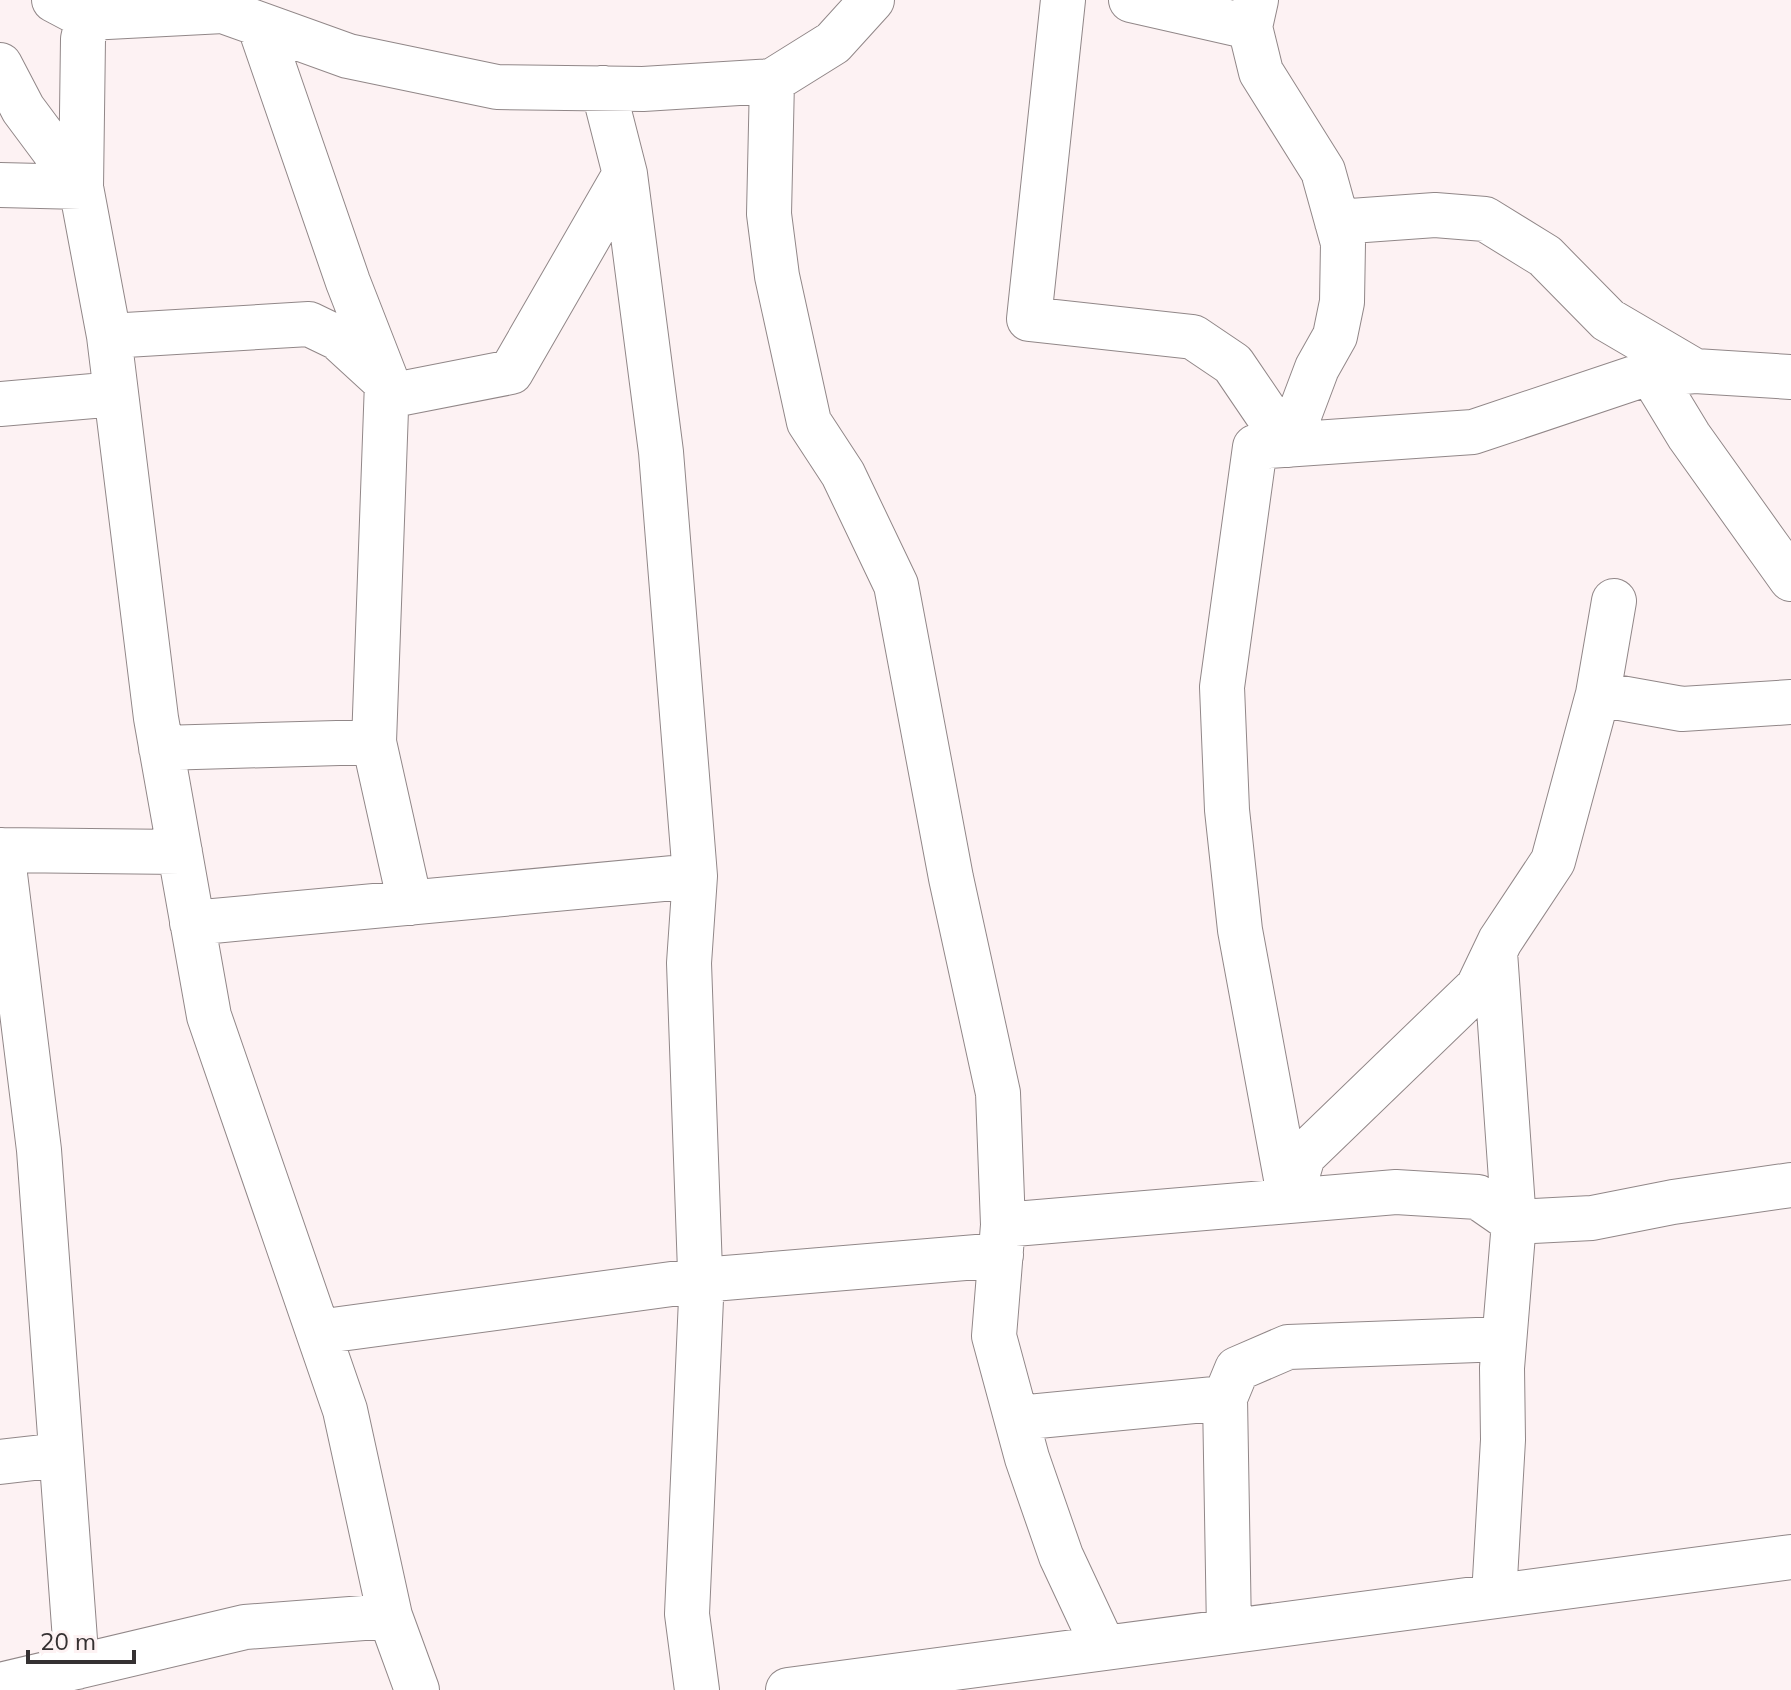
<svg xmlns="http://www.w3.org/2000/svg" width="1791" height="1690" font-family="Mulish,sans-serif">
	<style>
		.lines { fill: none; stroke-linecap: round; stroke-linejoin: round }
		.minor-casing { stroke: #918788; stroke-width: 46 }
		.minor { stroke: #fff; stroke-width: 44 }
	</style>
	<rect width="100%" height="100%" fill="#fdf2f3"/>
	<g class="lines">
		<!-- minor casing -->
		<g class="minor-casing">
			<path id="minor" d="M54 0 88 18 223 11 348 56 497 87 643 89 772 81 833 43 872 0
				M1063 0 1029 319 1193 337 1233 364 1288 445
				M1131 0 1250 27
				M1256 0 1250 27 1261 72 1323 171 1343 243 1342 302 1335 336 1317 368 1288 445
				M259 24 348 282 387 382 374 742 410 903
				M0 65 23 109 81 187 109 336 156 718 209 1016 345 1410 390 1616 417 1690
				M772 81 769 214 777 276 809 422 843 474 896 585 951 878 998 1093 1003 1225 994 1336 1027 1458 1061 1556 1104 1648
				M603 88 625 174 661 452 695 876 689 963 701 1299 687 1614 697 1690
				M0 185 81 187 83 39 92 0
				M1337 222 1435 215 1485 219 1545 256 1608 320 1695 371
				M109 336 309 324 338 338 399 394 511 372 625 174
				M1652 375 1689 436 1791 579
				M0 404 116 394
				M1598 694 1682 709 1791 702
				M161 748 374 742
				M0 850 180 852
				M2 850 39 1150 77 1667
				M192 923 695 876
				M1290 1200 1240 930 1227 810 1222 687 1255 447 1473 432 1640 376 1695 371 1791 377
				M1290 1200 1303 1156 1478 987 1500 941 1553 861 1598 694 1614 601
				M1003 1225 1396 1192 1478 1197 1514 1222 1592 1218 1673 1202 1791 1185
				M318 1332 701 1280 1001 1255
				M1225 1398 1229 1631
				M1017 1418 1225 1398 1237 1369 1288 1347 1504 1339
				M0 1462 60 1455
				M1494 1596 1503 1440 1502 1368 1514 1222 1495 952
				M0 1685 245 1627 390 1616
				M788 1690 1791 1557"/>
		</g>
		<!-- minor -->
		<use href="#minor" class="minor"/>
	</g>
	<!-- scale -->
	<path d="M28 1650v12h106v-12" fill="none" stroke="#353132" stroke-width="4"/>
	<text x="40" y="1650" font-size="24" fill="#353132" stroke="#fdf2f3" stroke-width="6" paint-order="stroke">20 m</text>
</svg>
